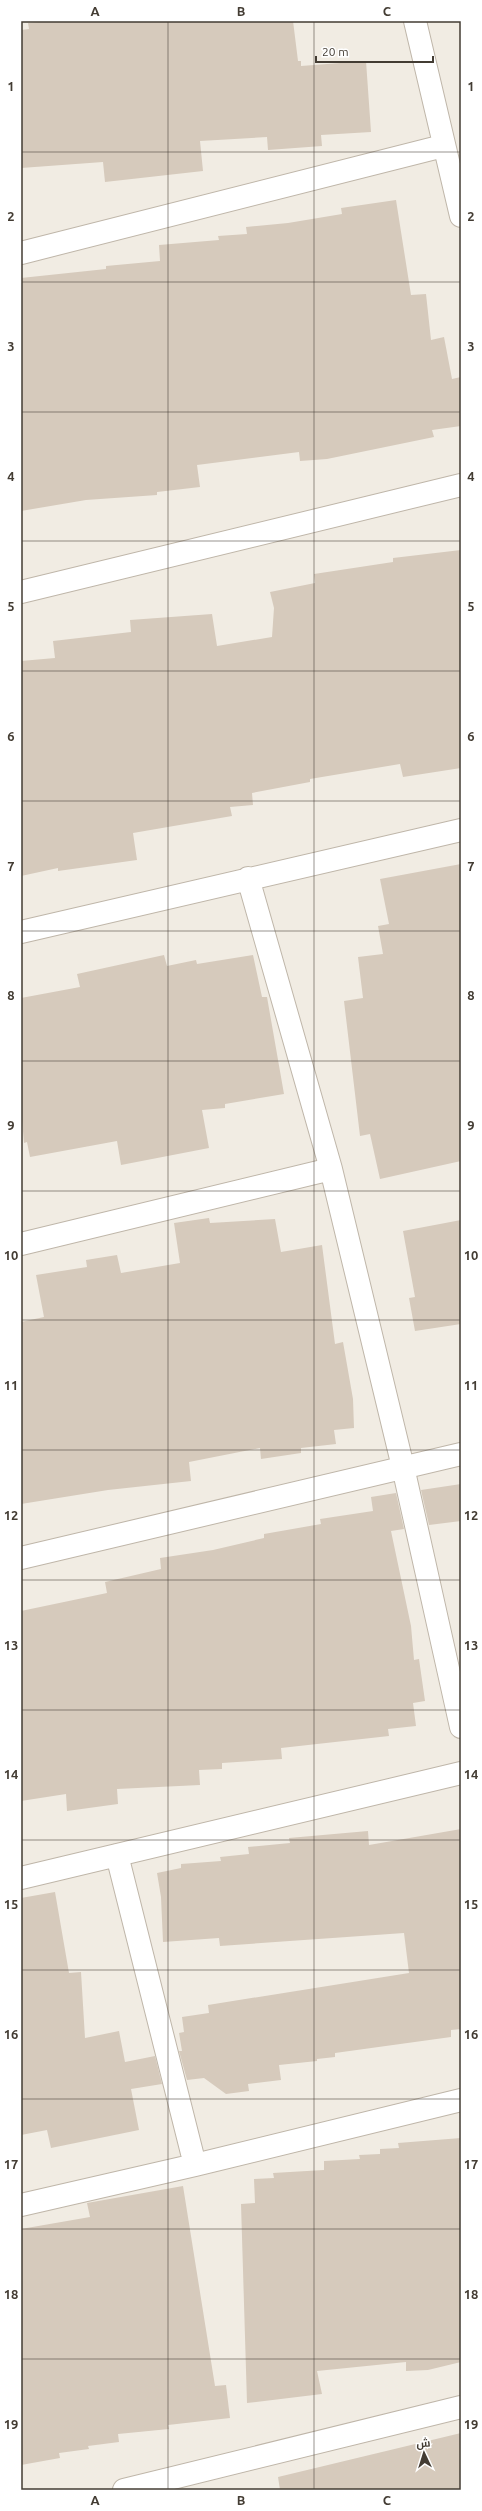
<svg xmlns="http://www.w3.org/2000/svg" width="482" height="2511" font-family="Ubuntu,Cairo,sans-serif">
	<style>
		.building { fill: #d6cabc }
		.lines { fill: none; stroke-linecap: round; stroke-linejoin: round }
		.minor-casing { stroke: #bfb6a9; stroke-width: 24 }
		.minor { stroke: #fff; stroke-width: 22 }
		.grid { fill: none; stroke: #433c33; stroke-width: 1; stroke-opacity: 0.55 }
		.neatline { fill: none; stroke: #433c33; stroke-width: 1.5 }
		.grid-label { font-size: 13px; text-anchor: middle; font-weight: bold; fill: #433c33 }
	</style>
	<rect width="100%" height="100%" fill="#f1ece3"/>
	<!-- building -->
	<path class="building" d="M49 21H293L298 61H301V66L366 61 371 132 321 135 322 146 268 150 267 137 200 141 203 171 105 182 103 162 21 168V30L29 29 28 23Z
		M396 200 411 295 426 294 431 340 444 337 452 379 461 377V426L432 430 434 437 327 459 300 461 299 452 197 465 200 487 157 492V495L86 500 21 511V278L106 269V266L160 261 159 245 219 240 218 236 247 234 246 227 288 223 342 214 341 208Z
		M461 550V768L403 777 400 764 310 779V782L252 793 253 805 230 807 232 816 133 833 137 860 58 871V868L21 876V661L55 658 53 641 131 632 130 620 212 614 217 646 272 637 274 608 270 592 315 583 314 574 393 562V558Z
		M461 864V1161L380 1179 370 1134 360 1136 344 1001 363 998 358 957 383 954 378 926 389 924 380 879Z
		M164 955 167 966 196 960 197 964 253 955 262 997H267L284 1094 225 1104V1108L202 1110 209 1148 121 1165 117 1141 30 1157 27 1142 24 1143 21 1108V998L80 987 77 974Z
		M209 1218 210 1223 275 1219 281 1252 322 1245 335 1344 343 1342 353 1399 354 1428 334 1430 336 1444 301 1448V1453L261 1459 260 1448 189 1462 191 1481 108 1490 21 1504V1322L44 1317 36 1275 87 1267 86 1260 117 1255 121 1273 180 1263 174 1223Z
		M461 1220V1324L415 1331 409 1298 415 1297 403 1231Z
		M461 1484V1521L429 1525 421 1490Z
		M396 1493 404 1529 391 1531 411 1626 414 1660 419 1659 425 1701 413 1703 416 1726 388 1729 389 1736 281 1748 282 1759 222 1763V1769L199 1770 200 1785 117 1789 118 1804 67 1811 66 1794 21 1801V1611L107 1593 105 1582 161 1569 160 1558 213 1550 264 1538V1534L321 1524 320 1519 373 1511 371 1497Z
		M461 1829V2029L451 2030V2037L335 2053V2057L317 2059V2061L279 2065 281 2080 248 2084 249 2091 226 2094 204 2078 187 2080 179 2051H182L179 2033 184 2032 182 2017 209 2013 208 2005 409 1973 404 1933 220 1946 219 1938 163 1942 161 1897 157 1873 181 1868V1864L221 1861 220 1857 249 1854 248 1847 290 1843 289 1838 368 1831 369 1845Z
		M55 1892 69 1973 81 1972 85 2038 119 2031 125 2062 155 2056 162 2084 131 2089 139 2130 51 2148 47 2130 21 2135V1898Z
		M461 2138V2362L428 2370 406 2371V2362L317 2371 322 2394 247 2403 241 2204 255 2203 254 2179 274 2178 273 2173 324 2170V2161L360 2159 359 2155 380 2154V2149L399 2148 398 2143Z
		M183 2186 215 2386 226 2385 230 2418 168 2425 169 2429 118 2434 119 2442 88 2446 89 2449 59 2453 60 2458 21 2465V2229L90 2217 87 2203Z
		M461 2433V2490H280L278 2477Z"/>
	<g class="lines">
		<!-- minor casing -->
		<g class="minor-casing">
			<path id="minor" d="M415 21 461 216
				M21 253 443 146
				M21 592 461 485
				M248 878 331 1169 403 1467 461 1727
				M21 932 461 830
				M21 1244 331 1169
				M21 1558 461 1454
				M117 1855 195 2165
				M21 1878 461 1773
				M21 2205 195 2165 461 2100
				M124 2490 461 2407"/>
		</g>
		<!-- minor -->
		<use href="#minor" class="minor"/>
	</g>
	<!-- grid -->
	<path class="grid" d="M168 21V2490M314 21V2490M21 152H461M21 282H461M21 412H461M21 541H461M21 671H461M21 801H461M21 931H461M21 1061H461M21 1191H461M21 1320H461M21 1450H461M21 1580H461M21 1710H461M21 1840H461M21 1970H461M21 2099H461M21 2229H461M21 2359H461"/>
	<!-- border -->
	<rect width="482" height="2511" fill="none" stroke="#ffffff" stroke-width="44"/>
	<!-- north arrow -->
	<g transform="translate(424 2453) rotate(356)" stroke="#ffffff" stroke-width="3" paint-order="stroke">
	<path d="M0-3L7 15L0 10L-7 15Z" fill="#433c33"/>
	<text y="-6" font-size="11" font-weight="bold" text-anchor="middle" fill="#433c33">ش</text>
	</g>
	<!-- scale -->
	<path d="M316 56v6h117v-6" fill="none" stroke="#433c33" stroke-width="2"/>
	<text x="322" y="56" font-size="12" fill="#433c33" stroke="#ffffff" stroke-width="3" paint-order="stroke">20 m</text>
	<rect x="22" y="22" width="438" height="2467" class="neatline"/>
	<g class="grid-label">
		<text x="95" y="16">A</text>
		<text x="241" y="16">B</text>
		<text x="387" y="16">C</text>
		<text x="11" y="91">1</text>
		<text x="471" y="91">1</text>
		<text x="11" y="221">2</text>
		<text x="471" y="221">2</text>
		<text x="11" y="351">3</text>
		<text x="471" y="351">3</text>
		<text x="11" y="481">4</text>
		<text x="471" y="481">4</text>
		<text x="11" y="611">5</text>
		<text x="471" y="611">5</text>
		<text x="11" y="741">6</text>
		<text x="471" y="741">6</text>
		<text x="11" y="871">7</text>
		<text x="471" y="871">7</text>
		<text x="11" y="1000">8</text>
		<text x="471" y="1000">8</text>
		<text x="11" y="1130">9</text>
		<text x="471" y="1130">9</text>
		<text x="11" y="1260">10</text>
		<text x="471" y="1260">10</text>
		<text x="11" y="1390">11</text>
		<text x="471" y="1390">11</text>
		<text x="11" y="1520">12</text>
		<text x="471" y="1520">12</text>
		<text x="11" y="1650">13</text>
		<text x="471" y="1650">13</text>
		<text x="11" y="1779">14</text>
		<text x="471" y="1779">14</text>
		<text x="11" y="1909">15</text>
		<text x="471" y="1909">15</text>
		<text x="11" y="2039">16</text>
		<text x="471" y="2039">16</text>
		<text x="11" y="2169">17</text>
		<text x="471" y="2169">17</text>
		<text x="11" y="2299">18</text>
		<text x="471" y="2299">18</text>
		<text x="11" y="2429">19</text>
		<text x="471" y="2429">19</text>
		<text x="95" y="2505">A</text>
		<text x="241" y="2505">B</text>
		<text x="387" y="2505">C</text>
	</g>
</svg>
